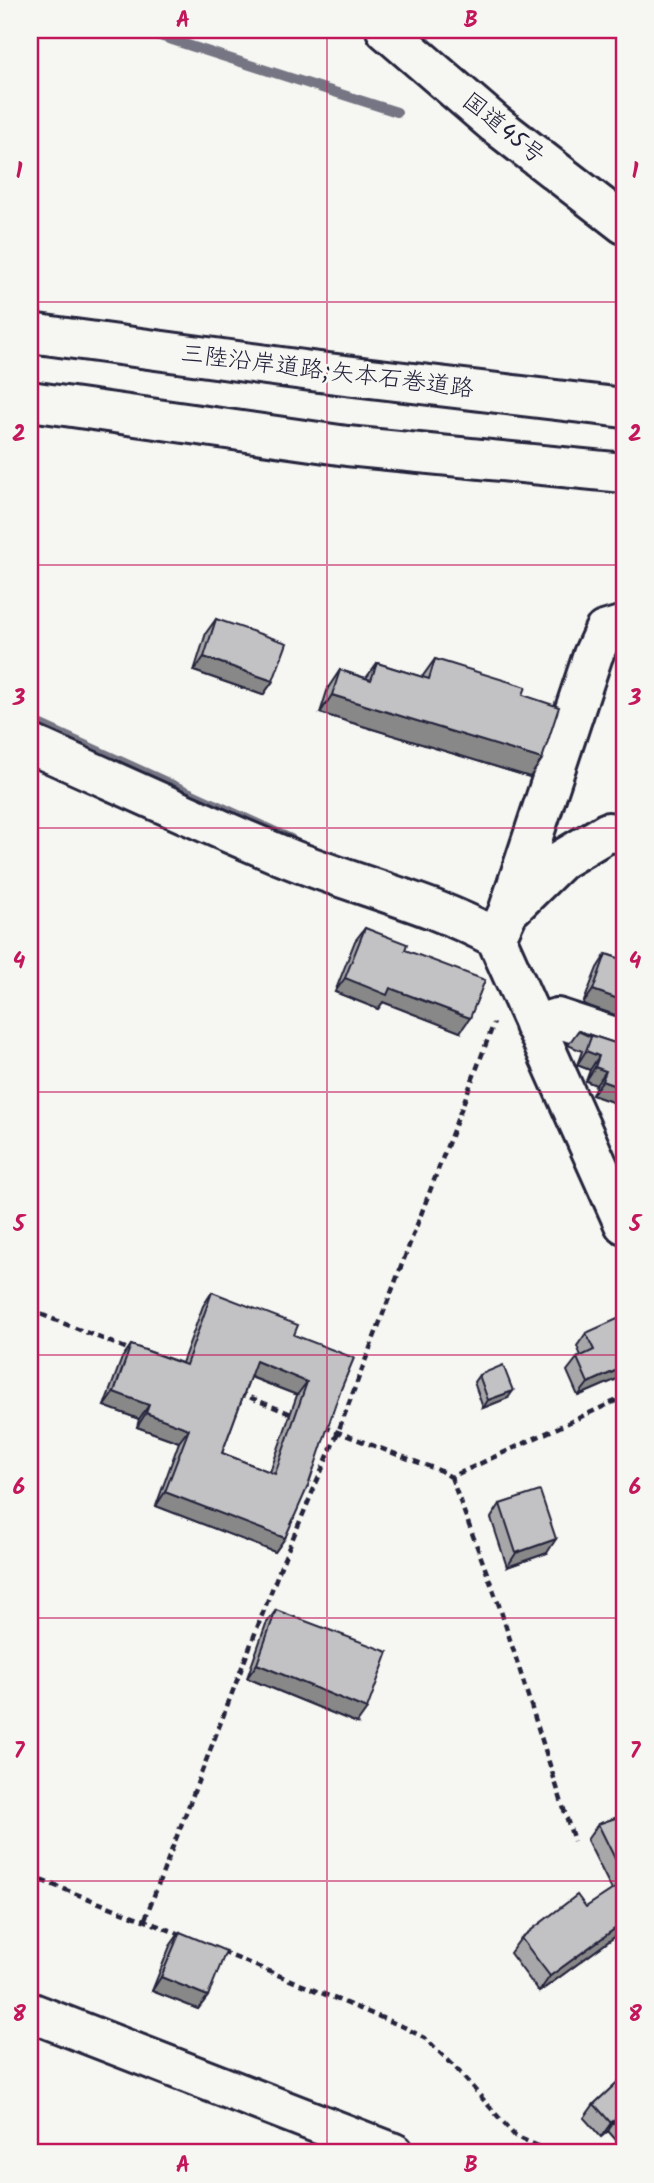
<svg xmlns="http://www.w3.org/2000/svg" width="654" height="2183" font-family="Kalam,'Klee One',sans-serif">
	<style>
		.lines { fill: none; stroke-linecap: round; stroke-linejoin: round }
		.stream { stroke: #757583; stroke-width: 10 }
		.minor-casing { stroke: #22223b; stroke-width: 44 }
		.highway-casing { stroke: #22223b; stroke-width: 44 }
		.path { stroke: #22223b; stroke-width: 4.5; stroke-dasharray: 7 5; stroke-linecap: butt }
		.minor { stroke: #f6f6f2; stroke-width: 38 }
		.highway { stroke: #f6f6f2; stroke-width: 38 }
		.wall { fill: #a7a7a9; stroke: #22223b; stroke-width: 2; fill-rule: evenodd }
		.shaded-wall { fill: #888889; stroke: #22223b; stroke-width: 2 }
		.building { fill: #c2c2c4; stroke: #22223b; stroke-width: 2; fill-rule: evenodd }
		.grid { fill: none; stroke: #c2185b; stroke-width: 2; stroke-opacity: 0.55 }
		.labels { text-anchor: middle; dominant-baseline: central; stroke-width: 5; stroke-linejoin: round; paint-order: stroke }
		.street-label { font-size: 24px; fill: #22223b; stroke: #f6f6f2 }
		.neatline { fill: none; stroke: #c2185b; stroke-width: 2.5 }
		.grid-label { font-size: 23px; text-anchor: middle; font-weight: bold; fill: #c2185b }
	</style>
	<rect width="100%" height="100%" fill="#f6f6f2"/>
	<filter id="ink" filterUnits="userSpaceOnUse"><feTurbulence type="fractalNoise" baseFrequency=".0143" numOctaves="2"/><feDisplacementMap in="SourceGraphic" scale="14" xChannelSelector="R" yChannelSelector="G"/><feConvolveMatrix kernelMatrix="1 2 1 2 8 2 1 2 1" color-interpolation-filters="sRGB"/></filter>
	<g filter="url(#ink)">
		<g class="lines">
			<!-- stream -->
			<path class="stream" d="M141 30 397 112
				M30 720 291 839"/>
			<!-- minor casing -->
			<g class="minor-casing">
				<path id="minor" d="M30 744C116 782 201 822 288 858 357 886 430 902 496 938L624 1224
					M513 907 561 860 608 832 624 834
					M496 938 508 912 593 655 604 631 624 625
					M534 1025 557 1018 624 1040
					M30 2012 394 2153"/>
			</g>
			<!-- highway casing -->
			<g class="highway-casing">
				<path id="highway" d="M386 30 495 124 624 224
					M30 333 311 371 624 408
					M30 401 347 446 624 473"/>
			</g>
			<!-- path -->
			<path class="path" d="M30 1310 133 1351
				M239 1393 296 1416
				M324 1427 441 1471 451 1477 624 1397
				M451 1477 500 1608 574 1841
				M30 1876 182 1935
				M145 1919 281 1566 338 1432 494 1023
				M222 1952 404 2027 426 2039 455 2067 515 2136 554 2153"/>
			<!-- minor -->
			<use href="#minor" class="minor"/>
			<!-- highway -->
			<use href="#highway" class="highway"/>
		</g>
		<!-- wall -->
		<path class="wall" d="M216 619 273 681 263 695 194 671 206 633Z
			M435 659 523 695 542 759 530 777 320 713 328 688 340 670 366 678 377 663 422 677Z
			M365 928 405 950 460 1032 383 1002 378 1009 335 992 355 941Z
			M606 954 624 960V1018L583 1004 597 968Z
			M578 1031 624 1046V1106L592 1095 596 1085 586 1081 590 1070 577 1065 582 1051 568 1045Z
			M212 1292 294 1335 339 1394 285 1538 275 1552 156 1506 179 1442 137 1427 139 1419 104 1406 122 1358 131 1345 182 1363 203 1306ZM250 1377 297 1395 270 1472 222 1453Z
			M586 1333 624 1376 578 1396 567 1371 577 1358 581 1356 577 1346Z
			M479 1375 508 1398 483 1408 474 1382Z
			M500 1504 547 1553 507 1567 491 1518Z
			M276 1610 357 1723 247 1678 266 1624Z
			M624 1815V1930L539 1992 510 1953 521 1938 586 1907 612 1890 587 1840 598 1824Z
			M180 1932 208 1996 198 2009 152 1991 170 1946Z
			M624 2076V2149L608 2131 601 2137 584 2118 594 2104Z"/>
		<!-- shaded-wall -->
		<path class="shaded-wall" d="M204 657 273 681 263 695 194 671Z
			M332 695 542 759 530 777 320 713Z
			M345 978 390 988 470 1018 460 1032 383 1002 378 1009 335 992Z
			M593 990 624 1001V1018L583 1004Z
			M586 1051 599 1056 590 1070 577 1065Z
			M595 1067 606 1071 596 1085 586 1081Z
			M602 1081 624 1089V1106L592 1095Z
			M256 1361 307 1382 297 1395 246 1375Z
			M624 1367V1376L578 1396 588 1383Z
			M513 1391 508 1398 483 1408 488 1400Z
			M114 1392 149 1405 139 1419 104 1406Z
			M146 1413 189 1429 179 1442 137 1427Z
			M165 1492 285 1538 275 1552 156 1506Z
			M556 1539 547 1553 507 1567 516 1553Z
			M257 1664 367 1709 357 1723 247 1678Z
			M624 1922V1930L539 1992 550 1976Z
			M161 1977 208 1996 198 2009 152 1991Z
			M617 2117 608 2131 601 2137 611 2123Z"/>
		<!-- building -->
		<path class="building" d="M216 619 287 643 273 681 204 657Z
			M435 659 526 687 523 695 559 707 542 759 332 695 340 670 371 680 377 663 429 679Z
			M365 928 407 944 405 950 485 980 470 1018 390 988 387 995 345 978Z
			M606 954 624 960V1001L593 990Z
			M578 1031 624 1046V1089L602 1081 606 1071 595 1067 599 1056 586 1051 591 1037Z
			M212 1292 298 1325 294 1335 354 1358 339 1394 308 1486 285 1538 165 1492 189 1429 146 1413 149 1405 114 1392 131 1345 186 1365ZM256 1361 307 1382 275 1474 222 1453Z
			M624 1316V1367L588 1383 577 1358 594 1350 586 1333Z
			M503 1365 513 1391 488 1400 479 1375Z
			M540 1491 556 1539 516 1553 500 1504Z
			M276 1610 388 1652 367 1709 257 1664Z
			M624 1815V1877L598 1824Z
			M624 1882V1922L550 1976 521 1938 577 1895 586 1907Z
			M180 1932 226 1951 208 1996 161 1977Z
			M624 2076V2125L617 2117 611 2123 594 2104Z"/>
	</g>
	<!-- grid -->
	<path class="grid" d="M327 30V2153M30 302H624M30 565H624M30 828H624M30 1092H624M30 1355H624M30 1618H624M30 1881H624"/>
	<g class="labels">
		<!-- street labels -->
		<g class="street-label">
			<text transform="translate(503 129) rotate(39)">国道45号</text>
			<text transform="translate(327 372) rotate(7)">三陸沿岸道路;矢本石巻道路</text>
		</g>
	</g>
	<!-- margin -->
	<rect width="654" height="2183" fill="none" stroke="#f6f6f2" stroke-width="77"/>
	<rect x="38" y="38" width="578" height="2106" class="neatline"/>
	<g class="grid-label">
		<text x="183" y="27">A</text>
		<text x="471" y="27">B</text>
		<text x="19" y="178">1</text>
		<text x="635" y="178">1</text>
		<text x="19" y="441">2</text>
		<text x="635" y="441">2</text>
		<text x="19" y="705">3</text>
		<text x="635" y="705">3</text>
		<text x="19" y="968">4</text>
		<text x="635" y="968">4</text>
		<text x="19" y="1231">5</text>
		<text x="635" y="1231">5</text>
		<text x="19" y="1494">6</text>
		<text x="635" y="1494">6</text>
		<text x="19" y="1758">7</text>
		<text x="635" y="1758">7</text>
		<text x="19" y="2021">8</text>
		<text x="635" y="2021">8</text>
		<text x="183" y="2172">A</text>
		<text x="471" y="2172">B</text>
	</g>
</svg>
